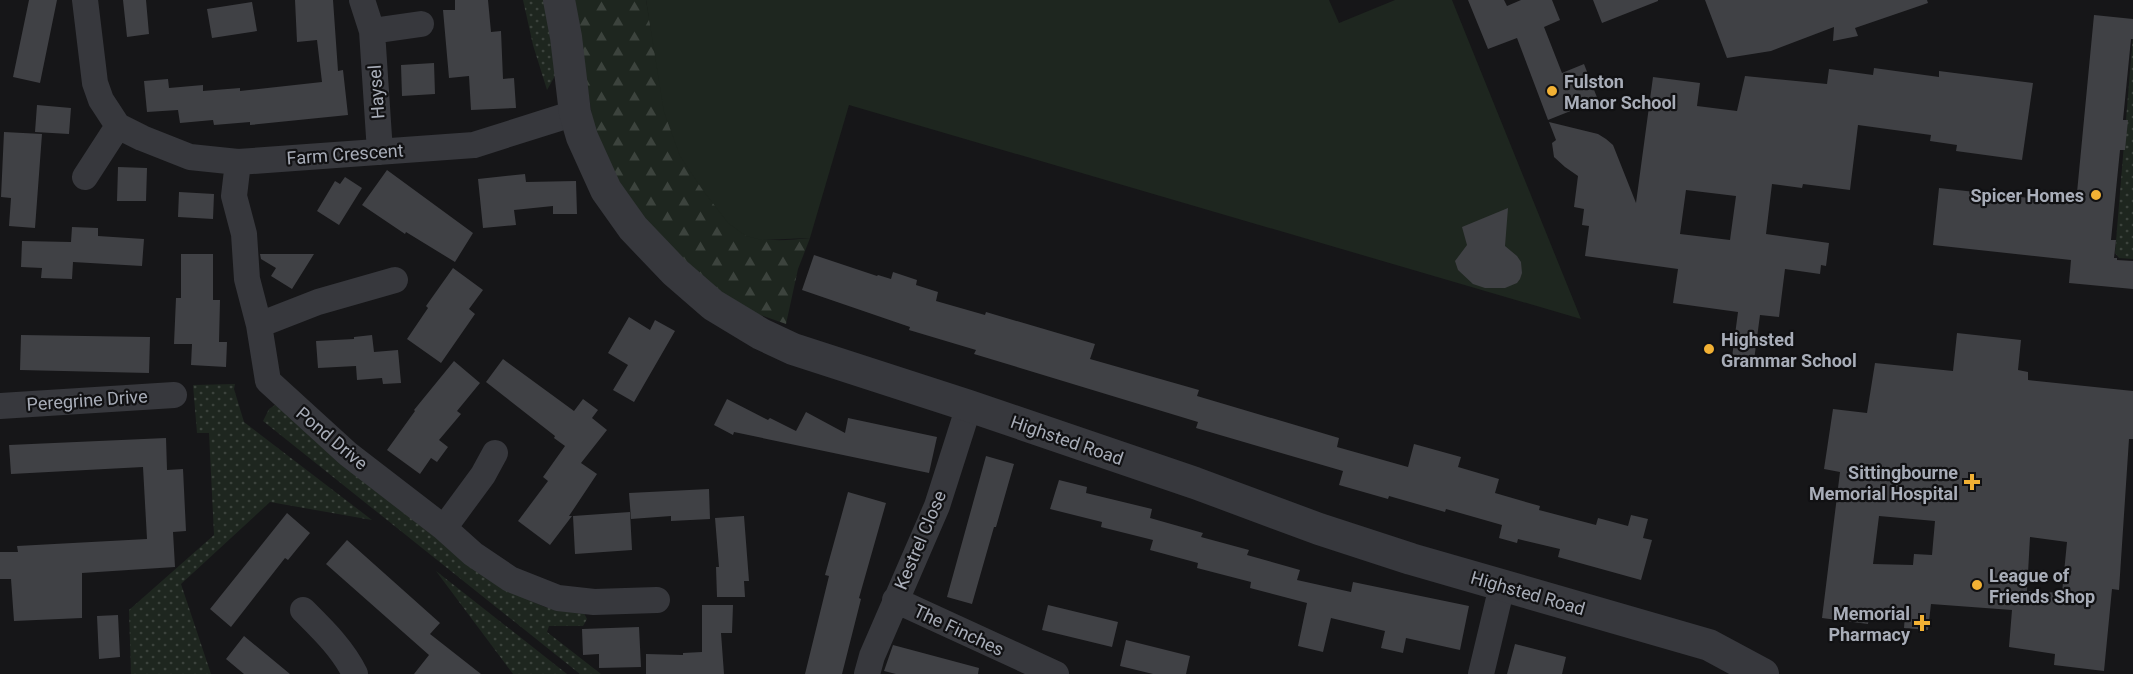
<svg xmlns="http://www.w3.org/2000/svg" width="2133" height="674" font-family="Roboto,sans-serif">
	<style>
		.grass { fill: url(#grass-dots) }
		.forest { fill: url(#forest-firs) }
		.park { fill: #1e261f }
		.building { fill: #404145; fill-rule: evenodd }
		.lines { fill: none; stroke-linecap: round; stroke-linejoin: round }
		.minor { stroke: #37383d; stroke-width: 26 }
		.tertiary { stroke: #37383d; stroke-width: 32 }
		.poi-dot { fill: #f2b134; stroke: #111113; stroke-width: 2 }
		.labels { text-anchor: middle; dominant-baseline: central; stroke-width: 4.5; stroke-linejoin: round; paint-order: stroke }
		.poi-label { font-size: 18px; font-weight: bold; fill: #a8adb8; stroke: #111113; text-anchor: start }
		.street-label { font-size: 18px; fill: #a8adb8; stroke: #111113 }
	</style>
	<defs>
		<pattern id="grass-dots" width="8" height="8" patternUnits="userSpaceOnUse" patternTransform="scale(1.5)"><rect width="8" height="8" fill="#1e261f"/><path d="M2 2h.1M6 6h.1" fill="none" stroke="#3c433d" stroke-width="1.8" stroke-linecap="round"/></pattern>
		<pattern id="forest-firs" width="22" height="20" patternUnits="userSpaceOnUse" patternTransform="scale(1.5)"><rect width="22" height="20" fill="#1e261f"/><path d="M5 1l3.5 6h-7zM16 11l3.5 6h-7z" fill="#3c433d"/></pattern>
	</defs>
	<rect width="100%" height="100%" fill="#161618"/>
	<!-- grass -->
	<path class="grass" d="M523 0H551L556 74 547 90 533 45Z
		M2133 35V259L2119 258 2115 253Z
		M235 384 234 389 244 422 372 520 270 502 181 584 211 674H131L129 610 214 535 209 433H197L193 385Z
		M275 405 513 593 545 607 584 613 587 619 583 626H549L547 632 601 674H580L263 421 269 409Z
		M436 571 567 674H513Z"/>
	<!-- forest -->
	<path class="forest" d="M574 0H646L652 34 719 210C742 244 773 242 810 238L798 269 786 324 744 309 685 264 638 217 615 179 594 129Z"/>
	<!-- park -->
	<path class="park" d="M646 0H1329L1339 23 1395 0H1452L1581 319 849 105 810 238 762 240 746 236 728 223 702 189 680 156 664 112Z"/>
	<!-- building -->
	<path class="building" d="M29 0H57L40 83 13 77Z
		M123 0H146L149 34 127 37Z
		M295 0H333L338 71 343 70 348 115 250 125V122L214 125 213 120 180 123 178 110 147 112 144 81 168 79 169 88 203 85V91L240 88V91L322 82 317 40 297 42Z
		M455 0H488L491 32 501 31 503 79 514 78 516 108 471 110 469 76 449 78 443 10H455Z
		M1468 0H1504L1507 6 1521 0H1552L1560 20 1544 27 1562 73 1584 64 1598 100 1548 120 1517 38 1488 49Z
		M1593 0H1658V1L1602 23Z
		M1705 0H1927L1928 3 1855 28 1858 36 1833 41 1834 27 1771 51 1727 58Z
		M252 2 257 31 212 38 207 9Z
		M2094 15 2133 19V39H2131L2123 120H2128L2125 150H2120L2111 240H2116L2114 258H2117V260L2133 261V289L2069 283 2071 260 1933 245 1939 188 2076 203Z
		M434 63 435 94 402 96 401 65Z
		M1874 68 1939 77V71L2033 83 2022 160 1956 151 1957 145 1930 141 1931 135 1858 125 1850 190 1803 184 1802 188 1772 184 1766 234 1829 243 1826 266 1821 265 1820 274 1785 269 1779 317 1760 315 1753 368 1731 365 1738 312 1673 303 1678 269 1585 256 1589 226 1582 225 1584 209 1574 207 1578 176 1565 167 1554 157 1552 143 1556 140 1549 122 1598 134 1606 139 1613 145 1636 203 1653 77 1700 83 1697 106 1737 111 1745 76 1827 84 1829 69 1873 75ZM1686 190 1736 196 1730 240 1680 234Z
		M37 105 71 108 69 134 35 132Z
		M4 132 42 134 35 228 9 226 11 198 1 197Z
		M118 167 147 168 146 201H117Z
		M387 170 473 233 455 262 406 232 405 234 362 205Z
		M525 174 526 182 576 181 577 214H553V206L514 210 516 225 483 228 478 179Z
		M345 177 362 188 339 225 317 211 335 181 340 184Z
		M179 192 214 194 213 219 178 217Z
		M1508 208 1505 246 1517 256 1521 262 1522 273 1520 279 1517 283 1505 288H1485L1473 284 1458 270 1455 261 1467 245 1462 227Z
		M72 227 98 228V236L144 239 142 266 73 262 72 279 41 278 42 268 21 267 22 241 71 242Z
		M181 254H213V300H220L219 342H227L226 367 191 365 192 344H174L176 298H181Z
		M260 254H314L292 289 271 276 276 268 261 259Z
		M814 255 877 276 878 275 891 279 893 272 917 280 916 285 938 292 936 301 985 315 986 312 1095 344 1090 359 1199 390 1197 396 1339 438 1337 447 1408 467 1414 444 1461 457 1458 467 1499 479 1495 493 1540 506 1539 510 1596 525 1598 518 1628 526 1631 515 1648 519 1643 538 1652 540 1641 580 1558 557 1560 549 1518 539 1517 543 1499 538 1502 525 1446 509 1445 512 1389 496 1388 499 1339 485 1343 471 1196 428 1198 422 974 354 976 350 909 330 910 327 802 290Z
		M453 268 483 290 469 309 475 314 441 363 407 339 428 308 426 306Z
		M629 317 650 330 655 320 675 331 634 402 613 390 628 365 608 353Z
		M1957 333 2021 340 2018 370 2028 372V380L2133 391V439H2129L2119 590 2112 589 2104 671 2054 665 2055 654 2009 647 2012 610 1931 604 1928 630 1904 628 1905 614 1870 609 1868 624 1822 618 1840 472 1824 469 1833 409 1867 413 1875 363 1953 371ZM1879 516 1935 521 1932 555 1914 554 1913 565 1873 564ZM2030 537 2067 542 2062 593 2027 591Z
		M21 335 150 337 149 373 20 370Z
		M372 335 374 352 398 350 401 383 383 384 382 378 357 380 356 366 318 368 316 341 354 339V337Z
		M503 359 574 411 583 399 598 410 592 418 607 430 581 463 597 474 569 516H572L550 545 518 521 548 481 543 477 565 446 554 438 555 436 486 382Z
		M454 361 480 383 457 411 461 414 439 440 448 447 437 462 431 458 420 474 387 450 415 411 414 410Z
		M727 399 768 420 770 418 796 431 806 412 845 433 848 418 937 437 929 473 734 432 733 435 714 425Z
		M166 438 167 470 183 469 186 531 173 532 175 567 82 573V618L14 621 11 579H0V552H18L17 546 147 539 143 467 11 474 9 445Z
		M986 456 1014 464 996 527H994L972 604 947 597Z
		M1059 480 1087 487 1086 493 1152 509 1150 518 1203 533 1201 537 1249 550 1247 555 1300 570 1297 580 1351 592 1353 582 1469 606 1460 650 1406 638 1403 653 1381 648 1385 631 1331 618 1323 652 1298 646 1307 603 1250 588 1251 582 1197 568 1198 563 1150 550 1153 540 1101 527 1102 522 1050 509Z
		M709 489 710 519 671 521V516L631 519 629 493Z
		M848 492 886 503 859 598 861 599 842 674H805L829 576 825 575Z
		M630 512 632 550 575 554 573 516Z
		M287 513 310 533 288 560 285 558 231 627 210 609Z
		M744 516 749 581H744L745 597H717L716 567H719L715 518Z
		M347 540 440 623 430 634 481 674H414L429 655 326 564Z
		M702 605H733L732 633H721L724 674H646V654L683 655V653L702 652Z
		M1048 605 1118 622 1112 647 1042 630Z
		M118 615 120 657 99 659 97 616Z
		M639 627 641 667 599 668V654L583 655 582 629Z
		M244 636 290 674H244L226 659Z
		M1126 640 1190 656 1186 674H1153L1120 666Z
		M1515 644 1566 657 1562 674H1507Z
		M893 645 979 668 978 674H896L884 671Z"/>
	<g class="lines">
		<!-- minor -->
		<path class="minor" d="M85 0 95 83 101 100 118 126 142 138 190 157 238 162 474 145 575 113
			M362 0 372 31 380 152
			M372 31 421 24
			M238 162 234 196 244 234 247 279 259 325 268 381 348 454 444 528 473 554 510 579 558 598 594 602 657 600
			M85 177 118 126
			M259 325 318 302 395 280
			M0 406 174 395
			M444 528 483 475 495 453
			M895 600 1056 674
			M303 610C322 629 343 649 355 674
			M867 674 872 656 937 506 969 406
			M1481 674 1502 586"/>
		<!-- tertiary -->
		<path class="tertiary" d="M559 0 566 37 575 113 582 137 606 190 633 228 675 272 713 305 761 334 793 349 969 406 1195 483 1319 529 1411 559 1709 645 1763 674"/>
	</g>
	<!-- markers -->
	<g class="poi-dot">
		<circle cx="1552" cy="91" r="6"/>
		<circle cx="2096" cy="195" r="6"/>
		<circle cx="1709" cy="349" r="6"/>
		<path d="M1969 473h6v6h6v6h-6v6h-6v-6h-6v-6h6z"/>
		<circle cx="1977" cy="585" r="6"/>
		<path d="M1919 614h6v6h6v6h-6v6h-6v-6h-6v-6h6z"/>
	</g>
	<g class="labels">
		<!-- poi labels -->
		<g class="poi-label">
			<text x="1564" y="81">Fulston<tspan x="1564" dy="21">Manor School</tspan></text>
			<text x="2084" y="195" text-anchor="end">Spicer Homes</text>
			<text x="1721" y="339">Highsted<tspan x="1721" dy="21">Grammar School</tspan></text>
			<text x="1958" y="472" text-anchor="end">Sittingbourne<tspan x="1958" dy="21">Memorial Hospital</tspan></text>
			<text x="1989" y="575">League of<tspan x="1989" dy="21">Friends Shop</tspan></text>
			<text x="1910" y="613" text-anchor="end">Memorial<tspan x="1910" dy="21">Pharmacy</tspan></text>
		</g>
		<!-- street labels -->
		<g class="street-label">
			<text transform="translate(376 92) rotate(-94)">Haysel</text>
			<text transform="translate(345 154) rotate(-4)">Farm Crescent</text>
			<text transform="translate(87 400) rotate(-4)">Peregrine Drive</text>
			<text transform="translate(332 438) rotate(40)">Pond Drive</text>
			<text transform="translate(1067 440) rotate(19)">Highsted Road</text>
			<text transform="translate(920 540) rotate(-67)">Kestrel Close</text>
			<text transform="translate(1528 593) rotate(16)">Highsted Road</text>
			<text transform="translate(959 630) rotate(25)">The Finches</text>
		</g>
	</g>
</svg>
